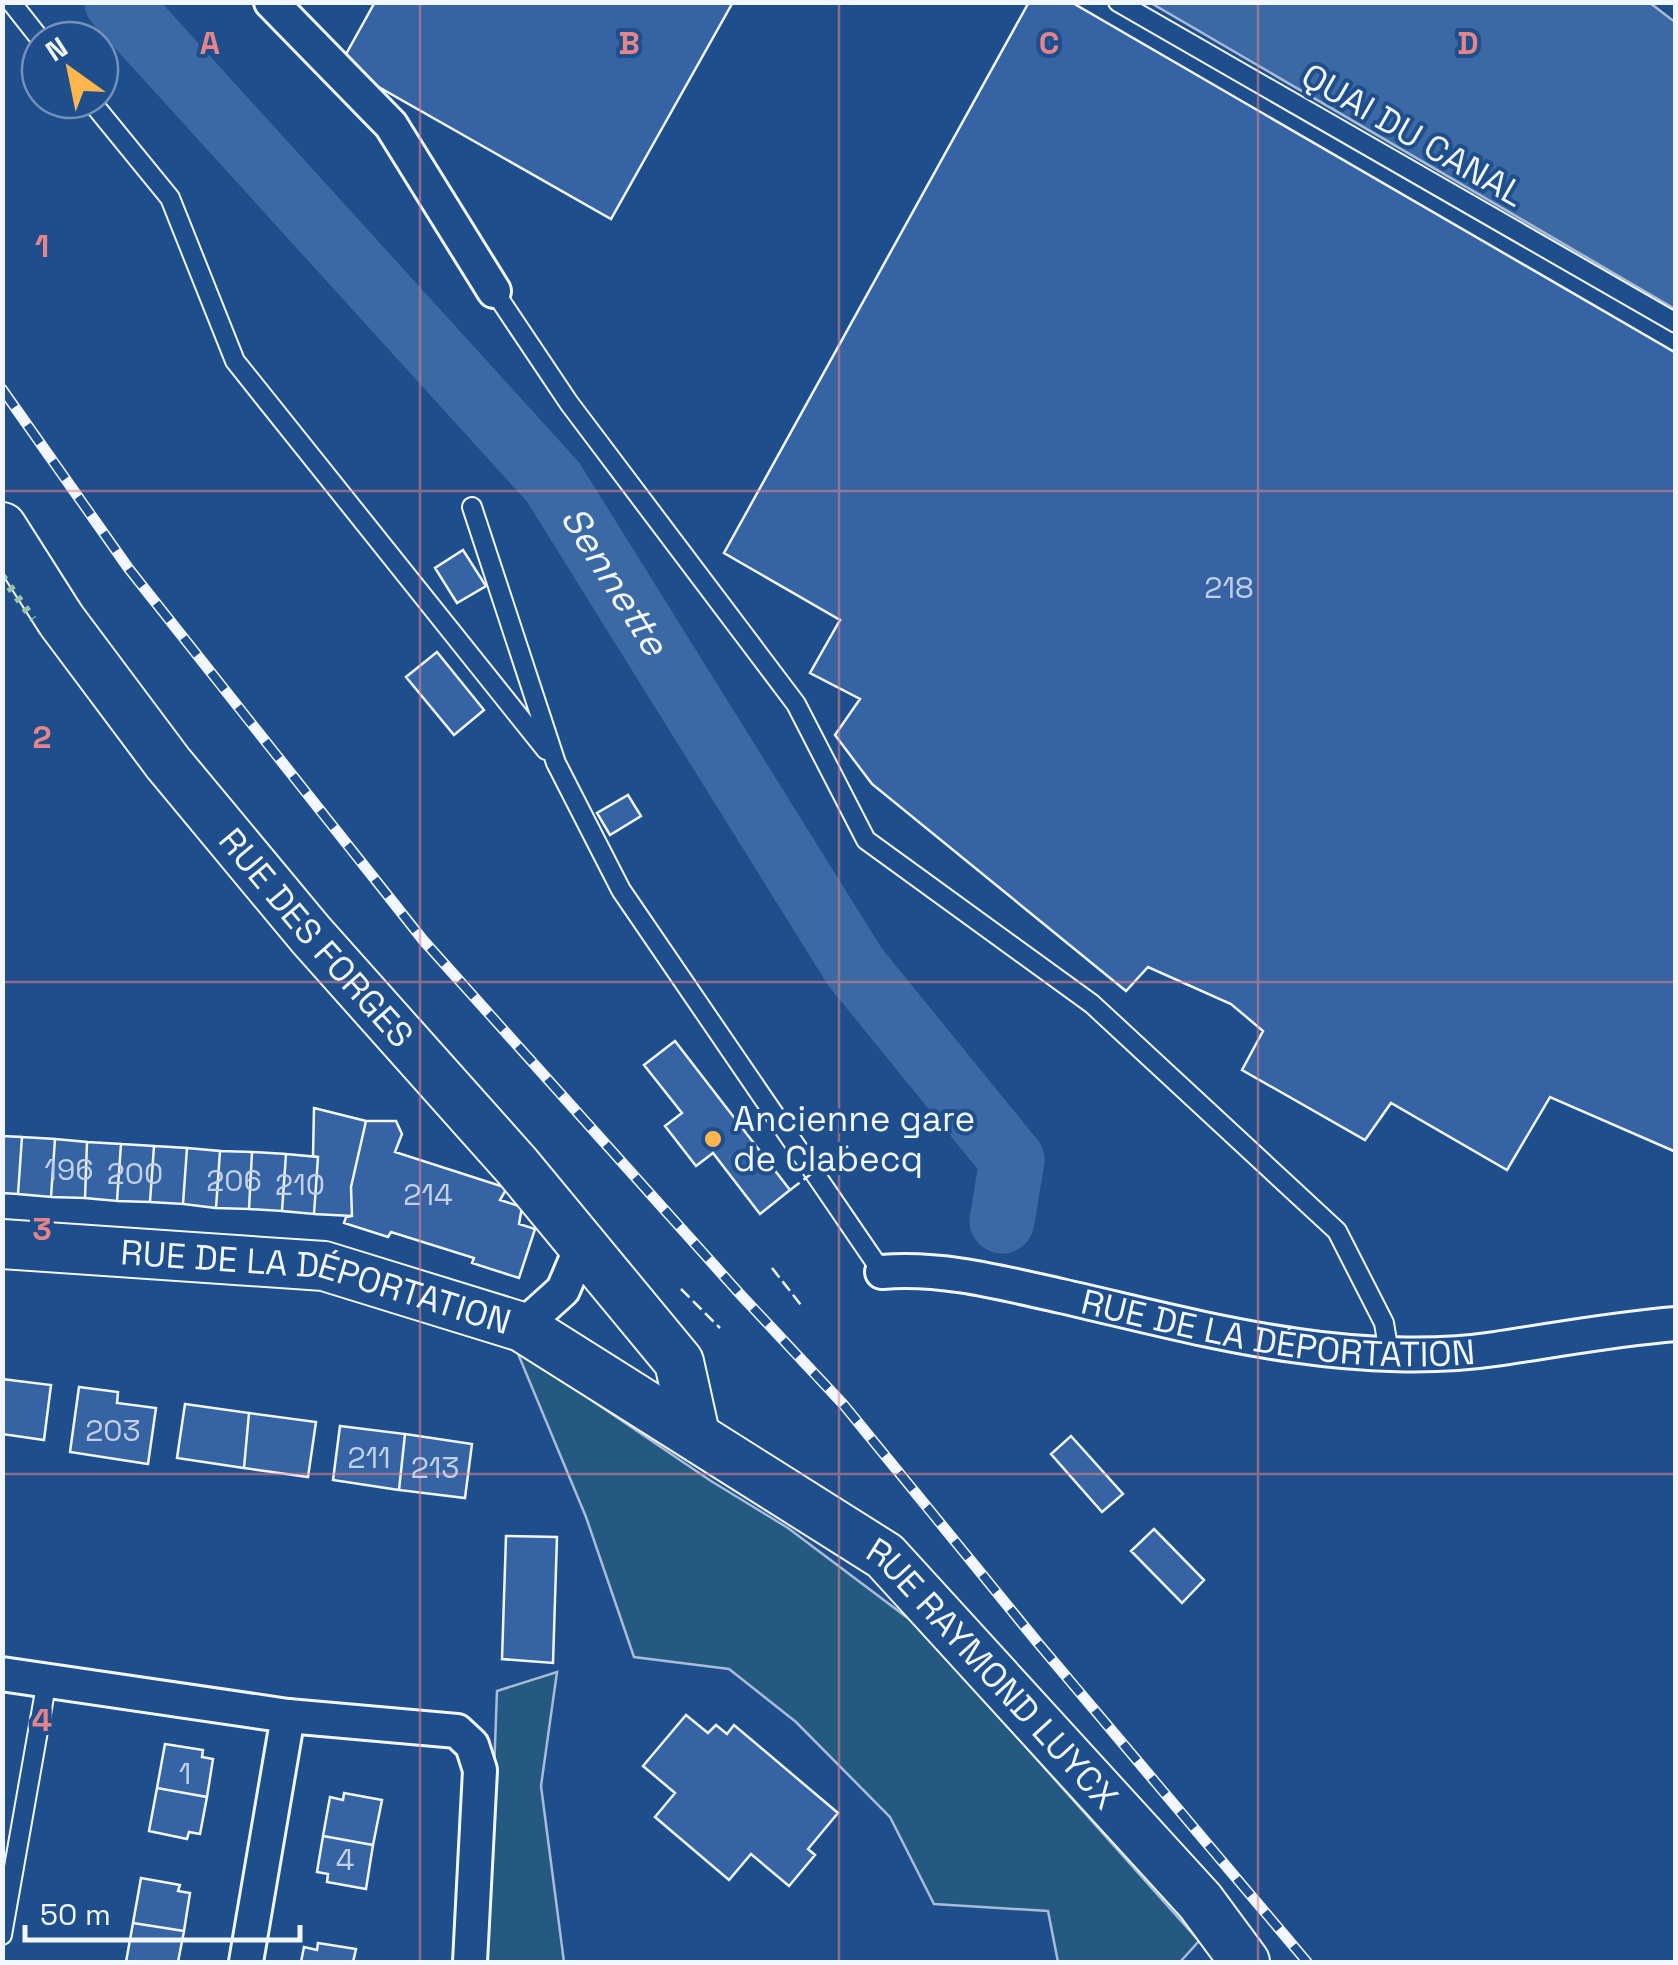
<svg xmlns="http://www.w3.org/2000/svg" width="1678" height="1965" font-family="'Space Grotesk',sans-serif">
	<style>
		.green { fill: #245a82; stroke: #a8bbd7; stroke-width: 2.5 }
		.water { fill: #3b69a3; stroke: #a8bbd7; stroke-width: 2.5 }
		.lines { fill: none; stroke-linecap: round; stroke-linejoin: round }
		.river { stroke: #3b69a3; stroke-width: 65 }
		.building { fill: #3563a3; stroke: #f2f6ff; stroke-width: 2.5 }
		.service-casing { stroke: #f2f6ff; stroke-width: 22 }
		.minor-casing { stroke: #f2f6ff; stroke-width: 38 }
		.secondary-casing { stroke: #f2f6ff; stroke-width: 52 }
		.service { stroke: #1f4e8c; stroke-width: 18 }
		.minor { stroke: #1f4e8c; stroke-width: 32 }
		.secondary { stroke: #1f4e8c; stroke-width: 48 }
		.rail-casing { stroke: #f2f6ff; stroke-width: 11 }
		.rail { stroke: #1f4e8c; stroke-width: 8; stroke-dasharray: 22; stroke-linecap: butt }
		.hedge { stroke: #97c8a6; stroke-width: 8; stroke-dasharray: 5 8; stroke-linecap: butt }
		.fence { stroke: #f2f6ff; stroke-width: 2.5; stroke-dasharray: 12 5; stroke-linecap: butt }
		.grid { fill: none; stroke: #e38589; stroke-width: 2.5; stroke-opacity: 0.55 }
		.poi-dot { fill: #ffb74d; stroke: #1f4e8c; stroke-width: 4 }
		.labels { text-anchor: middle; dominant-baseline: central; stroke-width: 8; stroke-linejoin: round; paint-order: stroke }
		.number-label { font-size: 30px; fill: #c3d1e8 }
		.street-label { font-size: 35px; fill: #f2f6ff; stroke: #1f4e8c }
		.poi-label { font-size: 35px; fill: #f2f6ff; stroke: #1f4e8c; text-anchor: start }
		.water-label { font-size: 38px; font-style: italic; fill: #f2f6ff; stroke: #1f4e8c }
		.grid-label { font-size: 32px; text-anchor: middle; font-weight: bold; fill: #e38589; stroke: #1f4e8c; stroke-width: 8; stroke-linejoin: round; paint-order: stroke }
	</style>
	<rect width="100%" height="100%" fill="#1f4e8c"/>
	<!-- green -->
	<path class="green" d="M516 1349 711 1481 788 1528 917 1625 1199 1941 1180 1962H1058L1048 1911 934 1904 890 1817 796 1722 729 1669 634 1657 586 1517Z
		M557 1672 541 1786 564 1962H487L497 1691Z"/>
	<!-- water -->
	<path class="water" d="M1151 3H1650L1675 22V309Z"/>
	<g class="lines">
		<!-- river -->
		<path class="river" id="s1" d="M117 2 553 482 855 967 1012 1160 1002 1221"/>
	</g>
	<!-- building -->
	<path class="building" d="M375 2H733L611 219 340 65Z
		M1029 2H1071L1676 353V1152L1550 1097 1507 1170 1391 1103 1365 1140 1242 1070 1263 1031 1231 1004 1148 967 1126 991 872 784 835 735 860 699 810 673 840 620 724 553Z
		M463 550 486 586 457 603 435 568Z
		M437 652 484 710 454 735 406 677Z
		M628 795 641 816 610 835 597 813Z
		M675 1041 790 1190 760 1214 713 1153 696 1166 665 1126 682 1113 644 1065Z
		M314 1108 366 1121 351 1187 352 1216 314 1214 318 1157 313 1156Z
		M366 1121H396L402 1134 395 1152 507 1188 500 1200 522 1207 519 1224 535 1229 519 1278 472 1263 474 1258 391 1232 388 1237 344 1223 346 1217 352 1216 351 1187Z
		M2 1136 22 1137 18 1194 2 1193Z
		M22 1137 55 1139 51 1197 18 1194Z
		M55 1139 87 1142 85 1198 51 1197Z
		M87 1142 121 1144 117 1201 85 1198Z
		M121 1144 154 1146 150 1202 117 1201Z
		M154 1146 187 1148 183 1204 150 1202Z
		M187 1148 220 1151 216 1208 183 1204Z
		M220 1151 252 1152 249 1209 216 1208Z
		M252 1152 286 1154 282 1211 249 1209Z
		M286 1154 318 1157 314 1214 282 1211Z
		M2 1379 51 1385 44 1440 2 1434Z
		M79 1387 118 1392 117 1403 156 1408 148 1464 70 1452Z
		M185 1404 249 1413 244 1468 177 1458Z
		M249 1413 316 1422 308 1477 244 1468Z
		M340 1426 405 1434 399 1490 333 1480Z
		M405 1434 472 1444 465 1498 399 1490Z
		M1071 1436 1123 1494 1102 1512 1051 1454Z
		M1154 1529 1204 1580 1182 1603 1131 1551Z
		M506 1536 557 1537 553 1663 502 1659Z
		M686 1715 708 1733 716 1725 727 1734 734 1725 838 1813 808 1849 815 1855 789 1886 751 1854 729 1880 655 1817 675 1793 643 1766Z
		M165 1744 203 1750 202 1757 213 1759 207 1797 157 1788Z
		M157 1788 207 1797 200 1834 189 1832 187 1839 149 1831Z
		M344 1793 382 1800 373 1845 323 1836 330 1797 343 1800Z
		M323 1836 373 1845 366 1889 327 1882 328 1874 317 1872Z
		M141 1878 180 1885 178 1891 190 1893 184 1931 133 1923Z
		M133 1923 184 1931 178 1962H126Z
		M318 1943 356 1949 353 1962H301L304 1947 317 1950Z"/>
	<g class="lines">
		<!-- service casing -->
		<g class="service-casing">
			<path id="service" d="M11 2 41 40
				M1118 2 1676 323
				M90 100 170 198 235 361 546 750
				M494 291 569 403 796 704 866 840 1092 1004 1337 1231 1384 1323 1389 1353
				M472 507 556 763 621 890 882 1272
				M2 1935 47 1680"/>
		</g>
		<!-- minor casing -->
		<g class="minor-casing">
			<g id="minor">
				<path d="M271 2 391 125 494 291"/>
				<path id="s2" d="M882 1272C943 1267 1002 1283 1061 1296 1140 1314 1218 1335 1299 1346 1360 1355 1435 1358 1495 1349 1556 1340 1614 1329 1676 1324"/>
				<path d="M522 1327 563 1290 582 1245"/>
				<path d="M2 1674 288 1716 457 1731 472 1745 480 1770 470 1962"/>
				<path d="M246 1962 288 1716"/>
			</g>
		</g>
		<!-- secondary casing -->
		<g class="secondary-casing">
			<g id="secondary">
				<path id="s3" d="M2 527 61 620 168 763 311 935 517 1166 679 1362 695 1434"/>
				<path id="s4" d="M2 1244 324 1266 522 1327 885 1556 1200 1901 1245 1962"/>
			</g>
		</g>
		<!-- service -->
		<use href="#service" class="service"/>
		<!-- minor -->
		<use href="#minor" class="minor"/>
		<!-- secondary -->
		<use href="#secondary" class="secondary"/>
		<!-- rail casing -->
		<g class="rail-casing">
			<path id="rail" d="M2 389 129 569 423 940 739 1293 843 1404 1038 1643 1307 1962"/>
		</g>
		<!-- rail -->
		<use href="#rail" class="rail"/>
		<!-- hedge -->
		<path class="hedge" d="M2 576 33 619"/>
		<!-- fence -->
		<path class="fence" d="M790 1190 848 1146
			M772 1268 801 1305
			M681 1289 720 1328"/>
	</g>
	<!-- grid -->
	<path class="grid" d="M420 2V1962M839 2V1962M1258 2V1962M2 491H1676M2 982H1676M2 1474H1676"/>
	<!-- markers -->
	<circle class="poi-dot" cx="713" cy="1139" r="10"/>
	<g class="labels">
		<!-- number labels -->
		<g class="number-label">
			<text x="1229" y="587">218</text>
			<text x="69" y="1169">196</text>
			<text x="135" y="1173">200</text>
			<text x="234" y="1180">206</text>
			<text x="300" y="1184">210</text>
			<text x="428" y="1194">214</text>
			<text x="113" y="1430">203</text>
			<text x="369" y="1457">211</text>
			<text x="435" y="1467">213</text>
			<text x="185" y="1773">1</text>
			<text x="345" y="1859">4</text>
		</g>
		<!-- street labels -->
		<g class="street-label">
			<text transform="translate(1413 135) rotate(30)">QUAI DU CANAL</text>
			<text stroke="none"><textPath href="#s3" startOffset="518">RUE DES FORGES</textPath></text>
			<text stroke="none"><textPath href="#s4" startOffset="318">RUE DE LA DÉPORTATION</textPath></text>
			<text stroke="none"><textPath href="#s2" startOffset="402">RUE DE LA DÉPORTATION</textPath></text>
			<text stroke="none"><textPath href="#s4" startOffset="1118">RUE RAYMOND LUYCX</textPath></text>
		</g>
		<!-- poi labels -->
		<g class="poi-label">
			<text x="733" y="1119">Ancienne gare<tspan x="733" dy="40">de Clabecq</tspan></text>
		</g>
		<!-- water labels -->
		<g class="water-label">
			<text stroke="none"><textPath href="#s1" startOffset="765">Sennette</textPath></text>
		</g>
	</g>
	<g class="grid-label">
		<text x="210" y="54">A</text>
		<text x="629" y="54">B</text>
		<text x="1049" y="54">C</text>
		<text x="1468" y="54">D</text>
		<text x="42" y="257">1</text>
		<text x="42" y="748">2</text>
		<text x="42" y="1240">3</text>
		<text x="42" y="1731">4</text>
	</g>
	<!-- border -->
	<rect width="1678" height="1965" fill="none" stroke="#f2f6ff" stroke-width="10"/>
	<!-- north arrow -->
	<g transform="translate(70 70) rotate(327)"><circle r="48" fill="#1f4e8c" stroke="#7391ba" stroke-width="2.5"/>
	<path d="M0-8L18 38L0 25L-18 38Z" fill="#ffb74d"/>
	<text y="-15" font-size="28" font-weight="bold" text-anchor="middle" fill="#f2f6ff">N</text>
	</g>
	<!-- scale -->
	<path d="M25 1925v15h275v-15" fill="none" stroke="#f2f6ff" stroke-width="5"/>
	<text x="40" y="1925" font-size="30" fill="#f2f6ff" stroke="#1f4e8c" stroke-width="8" paint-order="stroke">50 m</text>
</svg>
